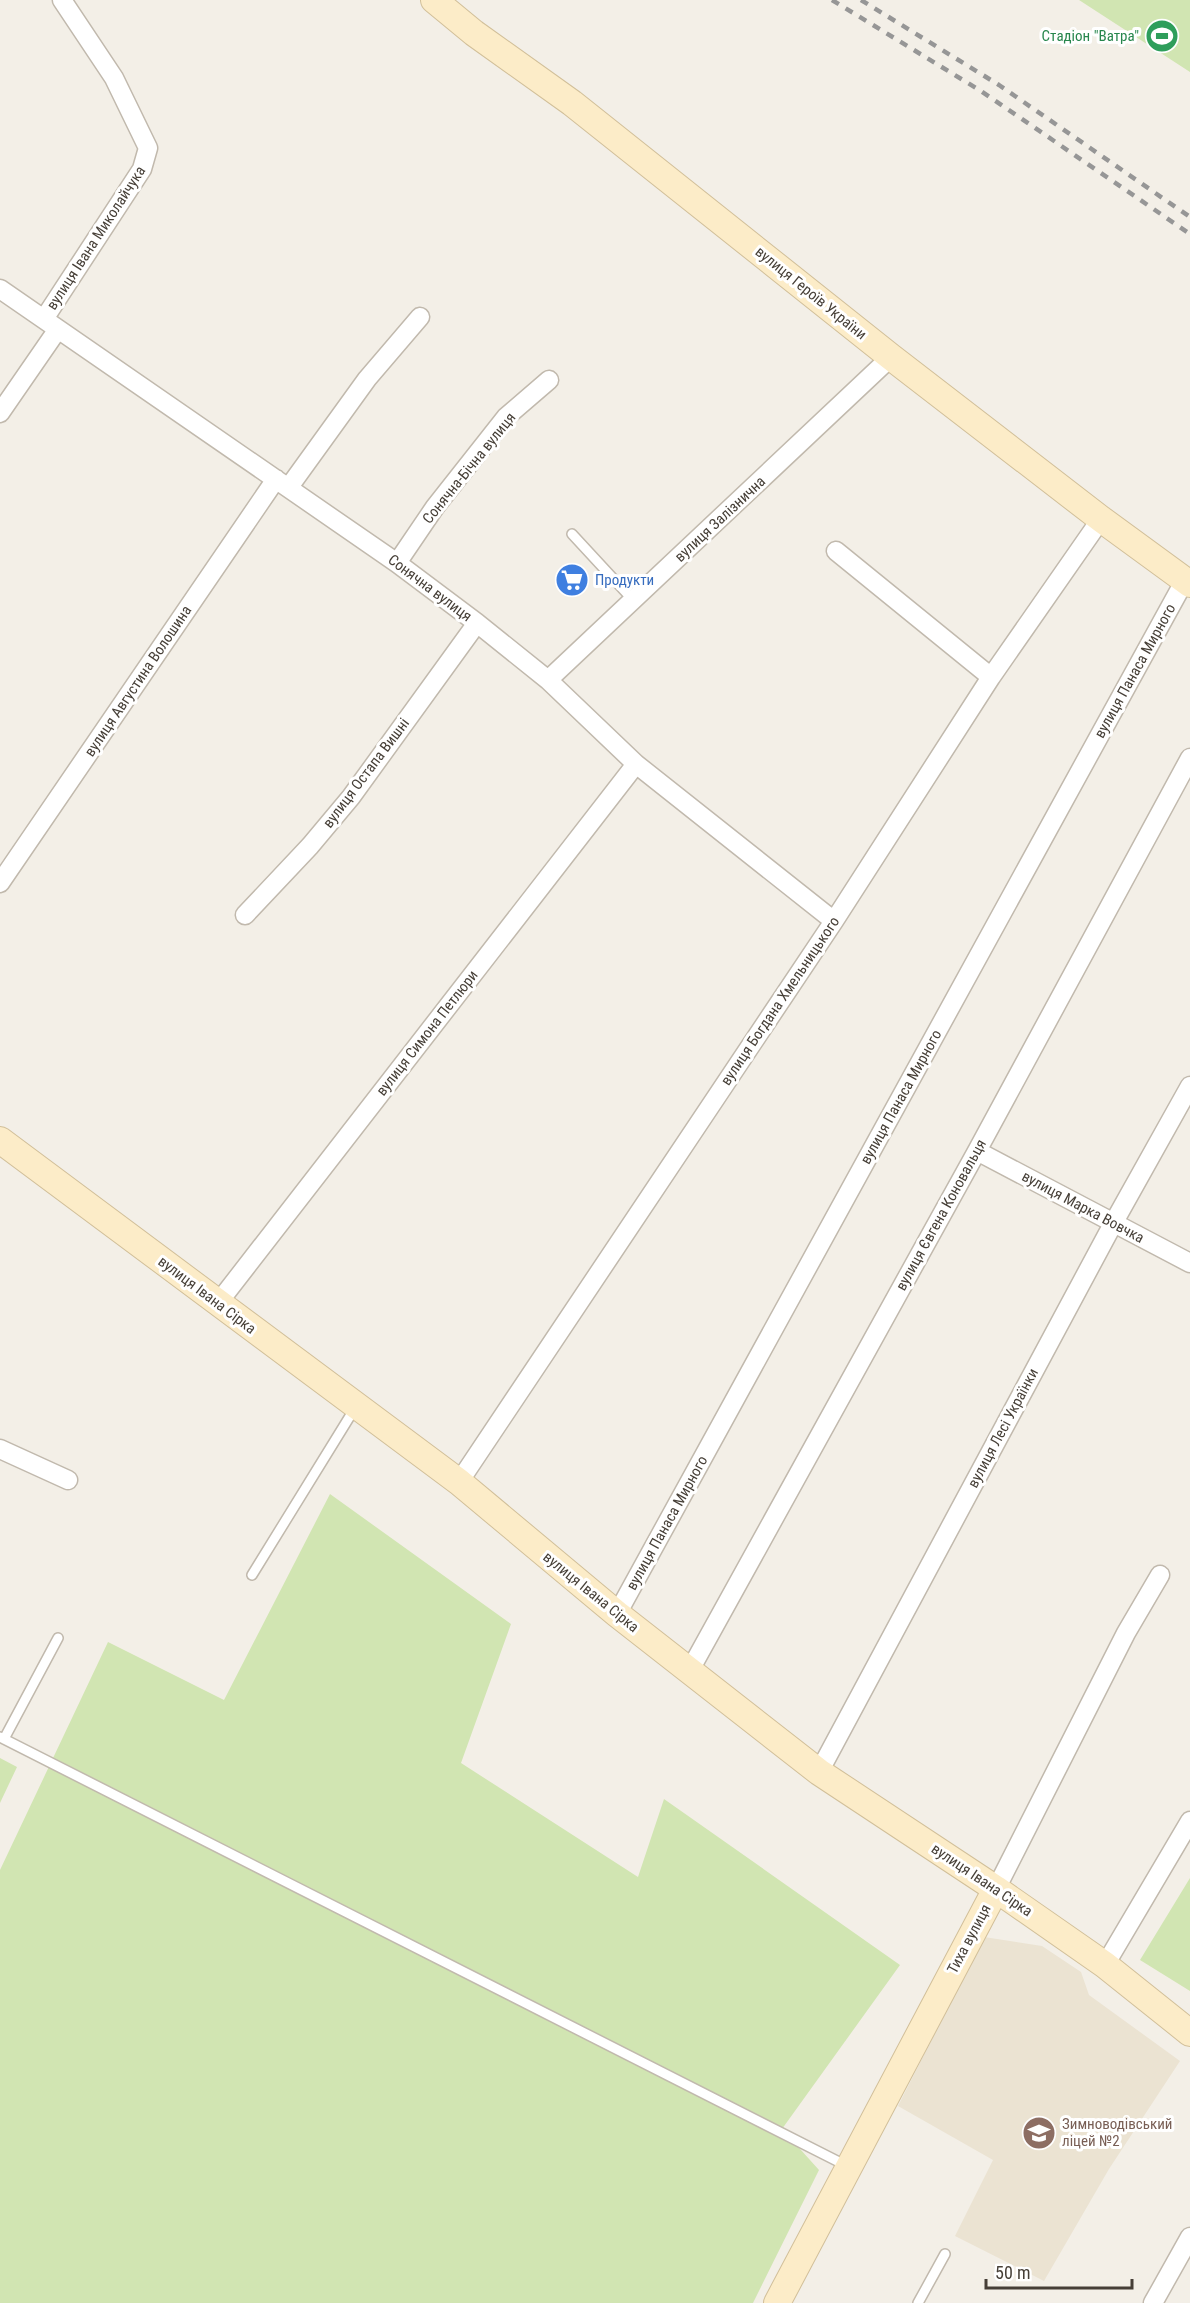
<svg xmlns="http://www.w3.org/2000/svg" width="1190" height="2303" font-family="'Roboto Condensed',sans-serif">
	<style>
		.education { fill: #ebe3d2 }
		.green { fill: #d1e5b2 }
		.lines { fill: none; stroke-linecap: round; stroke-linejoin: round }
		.lane-casing { stroke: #c1b9ad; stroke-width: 12 }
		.street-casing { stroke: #c1b9ad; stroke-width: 21 }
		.secondary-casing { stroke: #d1bf99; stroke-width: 28 }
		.lane { stroke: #fff; stroke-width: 9 }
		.street { stroke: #fff; stroke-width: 18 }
		.secondary { stroke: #fcecc8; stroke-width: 26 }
		.rail { stroke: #969696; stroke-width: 4.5; stroke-dasharray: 8 8; stroke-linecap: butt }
		.labels { text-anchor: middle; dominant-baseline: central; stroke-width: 6; stroke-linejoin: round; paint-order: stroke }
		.leisure-label { font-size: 15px; fill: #27864d; stroke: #fff; text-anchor: end }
		.street-label { font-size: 15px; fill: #463f37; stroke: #fff }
		.shop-label { font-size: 15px; fill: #366cbe; stroke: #fff; text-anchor: start }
		.education-label { font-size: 15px; fill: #785e54; stroke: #fff; text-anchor: start }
	</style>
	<rect width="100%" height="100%" fill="#f3efe7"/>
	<!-- education -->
	<path class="education" d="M984 1937 1042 1946 1081 1972 1089 1995 1180 2061 1109 2169 1044 2281 955 2236 993 2160 898 2106Z"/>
	<!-- green -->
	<path class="green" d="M1079 0H1190V72Z
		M330 1494 511 1624 461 1763 638 1877 664 1799 900 1965 782 2129 819 2170 753 2303H0V1870L108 1642 224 1700Z
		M0 1758 17 1767 0 1803Z
		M1190 1878V1991L1140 1960Z"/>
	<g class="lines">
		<!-- lane casing -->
		<g class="lane-casing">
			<path id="lane" d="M572 534 633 600
				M252 1575 355 1408
				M0 1737 847 2166
				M4 1739 58 1638
				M918 2303 945 2254"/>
		</g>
		<!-- street casing -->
		<g class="street-casing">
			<path id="street" d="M0 289 397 563 477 623 548 680 636 764 834 921
				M44 319 142 169 148 148 114 78 62 0
				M0 413 58 329
				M289 487 367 379 420 317
				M836 551 991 677
				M397 563 435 507 506 417 549 380
				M548 680 891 357
				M0 883 276 479
				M245 915 310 846 351 797 477 623
				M977 1151 1190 1263
				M218 1303 636 764
				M0 1449 68 1480
				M459 1482 834 921 991 677 1101 519
				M617 1614 1185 580
				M690 1670 977 1151 1190 758
				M819 1772 1114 1222 1190 1086
				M996 1889 1126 1633 1160 1575
				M1105 1965 1190 1821
				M1153 2303 1190 2237"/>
		</g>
		<!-- secondary casing -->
		<g class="secondary-casing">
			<path id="secondary" d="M434 0 474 33 572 103 891 357 1101 519 1190 584
				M0 1140 459 1482 617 1614 819 1772 996 1889 1105 1965 1190 2033
				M777 2303 996 1889"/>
		</g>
		<!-- lane -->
		<use href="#lane" class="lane"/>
		<!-- street -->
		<use href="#street" class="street"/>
		<!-- secondary -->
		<use href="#secondary" class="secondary"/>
		<!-- rail -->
		<path class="rail" d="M832 0 981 91 1190 234
			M861 0 999 85 1190 217"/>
	</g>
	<!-- icons -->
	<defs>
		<g id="stadium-disc" transform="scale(1.725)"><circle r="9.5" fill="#2e9e5b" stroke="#fff"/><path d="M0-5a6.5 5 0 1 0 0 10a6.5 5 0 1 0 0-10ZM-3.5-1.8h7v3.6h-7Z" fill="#fff"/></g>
		<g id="supermarket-disc" transform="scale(1.725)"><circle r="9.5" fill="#3f7fe0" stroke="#fff"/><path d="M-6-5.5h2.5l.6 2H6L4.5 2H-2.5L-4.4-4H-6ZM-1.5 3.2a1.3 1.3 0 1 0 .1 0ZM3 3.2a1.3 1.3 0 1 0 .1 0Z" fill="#fff"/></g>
		<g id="school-disc" transform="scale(1.725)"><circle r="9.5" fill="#8d6e63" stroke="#fff"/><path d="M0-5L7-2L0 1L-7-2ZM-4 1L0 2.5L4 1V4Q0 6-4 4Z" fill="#fff"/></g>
	</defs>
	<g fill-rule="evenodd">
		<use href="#stadium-disc" x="1162" y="36"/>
		<use href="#supermarket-disc" x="572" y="580"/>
		<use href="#school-disc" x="1039" y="2133"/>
	</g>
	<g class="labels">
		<!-- leisure labels -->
		<g class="leisure-label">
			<text x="1139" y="36">Стадіон "Ватра"</text>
		</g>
		<!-- street labels -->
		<g class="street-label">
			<text transform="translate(96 238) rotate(-57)">вулиця Івана Миколайчука</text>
			<text transform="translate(811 293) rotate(39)">вулиця Героїв України</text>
			<text transform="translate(469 468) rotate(-51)">Сонячна-Бічна вулиця</text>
			<text transform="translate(720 519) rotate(-43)">вулиця Залізнична</text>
			<text transform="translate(430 588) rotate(37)">Сонячна вулиця</text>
			<text transform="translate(1135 671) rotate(-61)">вулиця Панаса Мирного</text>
			<text transform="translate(138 681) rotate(-56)">вулиця Августина Волошина</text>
			<text transform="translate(366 773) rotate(-53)">вулиця Остапа Вишні</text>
			<text transform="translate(780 1001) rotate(-56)">вулиця Богдана Хмельницького</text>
			<text transform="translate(427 1033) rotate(-52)">вулиця Симона Петлюри</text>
			<text transform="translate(901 1097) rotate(-61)">вулиця Панаса Мирного</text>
			<text transform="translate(1083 1207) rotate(28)">вулиця Марка Вовчка</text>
			<text transform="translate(941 1215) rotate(-61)">вулиця Євгена Коновальця</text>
			<text transform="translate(207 1295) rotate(37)">вулиця Івана Сірка</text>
			<text transform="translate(1003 1428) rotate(-62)">вулиця Лесі Українки</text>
			<text transform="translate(667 1523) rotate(-61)">вулиця Панаса Мирного</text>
			<text transform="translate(591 1592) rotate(39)">вулиця Івана Сірка</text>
			<text transform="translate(982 1880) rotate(34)">вулиця Івана Сірка</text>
			<text transform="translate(969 1939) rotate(-62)">Тиха вулиця</text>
		</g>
		<!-- shop labels -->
		<g class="shop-label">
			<text x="595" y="580">Продукти</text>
		</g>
		<!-- education labels -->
		<g class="education-label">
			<text x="1062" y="2124">Зимноводівський<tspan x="1062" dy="17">ліцей №2</tspan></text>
		</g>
	</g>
	<!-- scale -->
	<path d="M986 2279v9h146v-9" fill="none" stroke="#463f37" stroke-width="3"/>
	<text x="995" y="2279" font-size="18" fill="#463f37" stroke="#ffffff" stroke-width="4.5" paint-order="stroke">50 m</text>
</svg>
